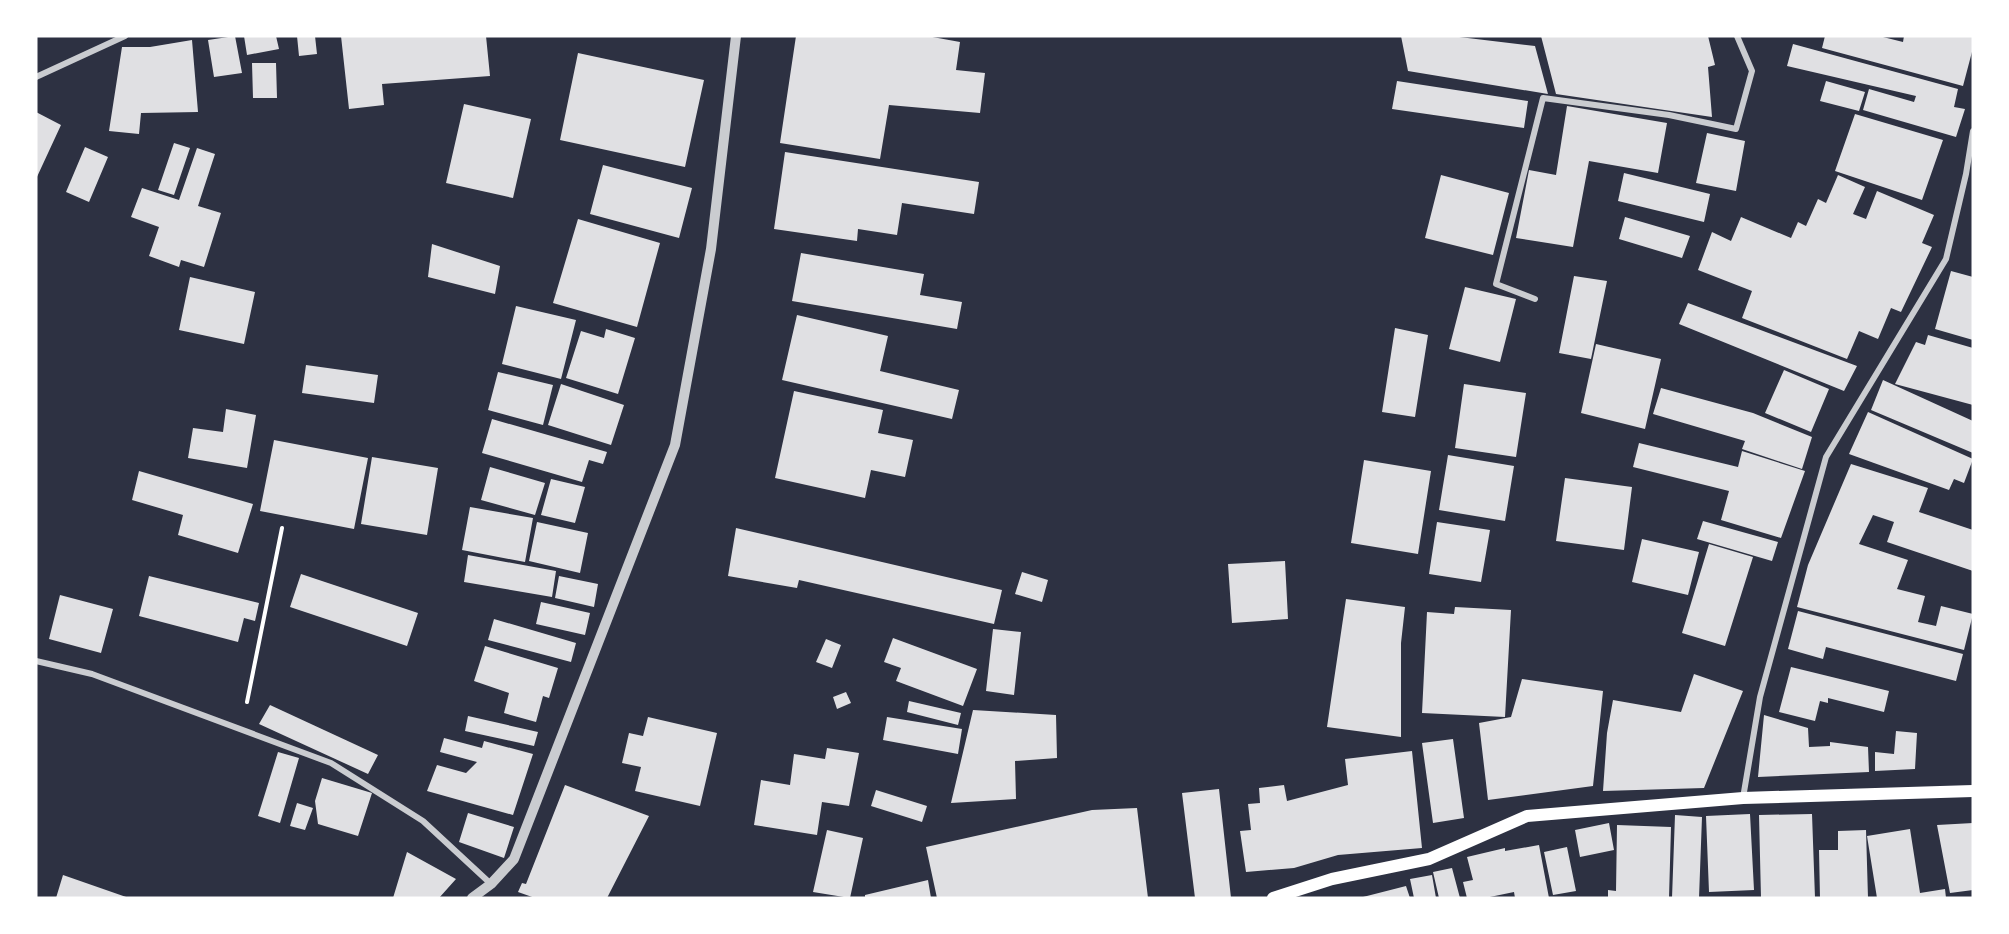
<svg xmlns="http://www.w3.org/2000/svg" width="2009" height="934" font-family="'Nunito Sans',sans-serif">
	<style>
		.building { fill: #e0e0e3 }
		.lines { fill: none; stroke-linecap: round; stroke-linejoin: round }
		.path { stroke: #fff; stroke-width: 4 }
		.minor { stroke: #caccd0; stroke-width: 6 }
		.tertiary { stroke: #caccd0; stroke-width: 10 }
		.secondary { stroke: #fff; stroke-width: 12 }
	</style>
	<rect width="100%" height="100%" fill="#2d3142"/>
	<!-- building -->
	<path class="building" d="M235 36 242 73 214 77 208 40Z
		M244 36H276L279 49 247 55Z
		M297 36H315L317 54 299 56Z
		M341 36H486L490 76 382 84 384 105 349 109Z
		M796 36H927L960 42 956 70 985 73 980 113 889 105 880 159 780 143Z
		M1401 36H1451L1535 46 1548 94 1408 71Z
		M1541 36H1708L1715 65 1708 67 1712 117 1556 94Z
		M1825 36H1879L1903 42 1904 36H1973V48L1963 86 1822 48Z
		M192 40 198 112 141 113 139 134 109 131 122 47H150Z
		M1793 44 1958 89 1954 107 1965 109 1956 137 1863 110 1869 89 1914 102 1916 96 1787 66Z
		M578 53 704 80 685 167 560 140Z
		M252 63H276L277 98H253Z
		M1397 81 1528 101 1524 128 1392 109Z
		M1826 81 1865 92 1859 111 1820 101Z
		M464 104 531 119 513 198 446 183Z
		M1567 106 1667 123 1658 173 1589 161 1573 247 1516 238 1529 170 1556 175Z
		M36 112 61 125 36 179Z
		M1855 114 1943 140 1922 200 1835 171Z
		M1707 133 1745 141 1736 191 1696 183Z
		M174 143 190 148 174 195 158 190Z
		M85 147 108 157 89 202 66 192Z
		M197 148 215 154 198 206 221 213 204 267 181 260 179 267 149 256 159 227 131 217 142 188 179 200Z
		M785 152 979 182 974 214 902 203 897 235 858 229 857 241 774 229Z
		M603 165 692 188 679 238 590 214Z
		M1624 173 1710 194 1704 222 1618 201Z
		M1441 175 1509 193 1493 255 1425 238Z
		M1838 175 1865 187 1853 214 1866 219 1877 191 1934 215 1922 243 1932 247 1901 312 1891 308 1878 339 1859 331 1847 359 1742 318 1752 291 1698 270 1712 232 1731 241 1741 217 1791 238 1798 222 1806 226 1818 199 1826 203Z
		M1625 217 1690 236 1682 258 1619 239Z
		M578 219 660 243 637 327 553 303Z
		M432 244 500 266 495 294 428 277Z
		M801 253 924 274 920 295 962 302 957 329 792 301Z
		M1951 271 1973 277V340L1935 329Z
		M1574 276 1607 281 1591 359 1559 353Z
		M190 277 255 292 244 344 179 330Z
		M1465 287 1516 299 1500 362 1449 349Z
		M1688 303 1857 366 1844 391 1679 324Z
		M516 306 576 320 561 379 502 364Z
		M797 315 888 336 880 371 959 390 952 419 782 380Z
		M1395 328 1428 335 1415 417 1382 412Z
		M606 329 635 338 618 394 566 378 581 331 604 338Z
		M1928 335 1973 348V405L1895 384 1916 342 1925 345Z
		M1596 344 1661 359 1645 429 1581 413Z
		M306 365 378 375 374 403 302 393Z
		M1784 370 1829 389 1811 432 1765 413Z
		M498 372 553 385 543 425 488 410Z
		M1883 380 1973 421V453L1871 410Z
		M561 384 624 405 611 445 548 425Z
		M1464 384 1526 393 1516 457 1455 448Z
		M1661 388 1753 413 1812 437 1802 469 1742 449 1745 441 1653 414Z
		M794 391 883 410 878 433 913 440 905 477 871 470 865 498 775 478Z
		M226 409 256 415 247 468 188 458 193 428 223 432Z
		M1868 412 1973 459 1964 483 1954 479 1949 490 1849 454Z
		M492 419 607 452 603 464 589 460 582 482 482 453Z
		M274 440 368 458 354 529 260 511Z
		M1639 443 1738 467 1742 451 1805 471 1781 538 1721 520 1729 491 1633 467Z
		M1448 455 1514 466 1505 521 1439 510Z
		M372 457 438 468 427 535 361 524Z
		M1364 460 1431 471 1418 554 1351 543Z
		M1851 464 1928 488 1919 512 1973 530V571L1887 542 1894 522 1873 515 1859 544 1908 560 1897 589 1925 596 1918 622 1936 626 1941 606 1973 614 1964 650 1797 607 1808 565Z
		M490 467 545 483 535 515 481 500Z
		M139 471 253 504 238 553 178 535 183 515 132 500Z
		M1565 478 1632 487 1624 550 1556 541Z
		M551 479 585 487 575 523 541 515Z
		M470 507 533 518 525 562 462 550Z
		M1703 521 1778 542 1772 561 1697 539Z
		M537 522 588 533 580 573 529 561Z
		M1437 522 1490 530 1481 582 1429 574Z
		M736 528 1002 590 994 624 799 580 797 588 728 576Z
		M1642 539 1699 552 1688 595 1632 582Z
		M1709 544 1753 557 1725 646 1682 633Z
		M468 555 556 571 552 597 464 582Z
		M1285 561 1288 619 1232 623 1228 564Z
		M1022 572 1048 580 1042 602 1015 594Z
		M301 574 418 613 407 646 290 607Z
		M149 576 259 603 255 621 244 618 238 642 139 616Z
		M559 576 598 584 594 607 555 598Z
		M60 595 113 609 101 653 49 639Z
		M1346 599 1405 607 1401 643V737L1327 727Z
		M541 602 590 613 585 635 536 624Z
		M1455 607 1511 610 1505 717 1422 713 1427 612 1454 614Z
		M1798 611 1963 654 1956 681 1826 647 1823 659 1788 649Z
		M494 619 576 643 571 662 488 640Z
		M993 629 1021 632 1014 695 986 691Z
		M893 638 977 669 963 706 896 681 901 668 884 662Z
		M826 639 841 645 832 668 816 662Z
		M485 646 558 668 549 698 543 696 536 722 504 713 509 693 474 681Z
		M1791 667 1889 691 1884 712 1828 698V703L1820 701 1815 721 1779 712Z
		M1694 674 1743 691 1704 788 1603 791 1607 733 1613 700 1681 712Z
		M1522 679 1603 691 1593 786 1488 800 1479 723 1511 717Z
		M846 692 851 703 837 709 833 697Z
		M909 701 961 713 958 725 907 712Z
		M270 705 378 755 368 774 259 724Z
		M973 710 1056 715 1057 758 1015 761 1016 799 951 803Z
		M1764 715 1808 728 1809 747 1830 746V742L1868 747 1869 772 1758 777Z
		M468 716 538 732 534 746 465 731Z
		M648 717 717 733 700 806 635 791 641 767 622 763 629 733 643 736Z
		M887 717 962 729 958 754 883 740Z
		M1896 731 1917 733 1915 769 1875 771V752L1894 754Z
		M444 738 482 748 484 741 533 754 513 815 427 791 437 765 466 773 477 762 440 752Z
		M1453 739 1464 818 1433 823 1422 743Z
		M827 748 859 753 849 806 822 802 817 835 754 825 761 780 790 785 794 754 825 759Z
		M1412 751 1422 848 1338 855 1294 868 1246 872 1240 831 1251 830 1248 804 1260 803 1259 788 1284 785 1287 801 1348 785 1345 759Z
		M278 752 299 758 280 823 258 816Z
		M322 778 372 793 358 836 318 824 315 801Z
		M565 785 649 816 607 898H535L518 892 522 883 526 884Z
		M1219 789 1231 898H1195L1182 793Z
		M876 790 927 806 922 822 871 806Z
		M297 803 313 808 305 830 290 826Z
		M1137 808 1148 898H937L926 847 1092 810Z
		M468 813 514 827 504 858 459 842Z
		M1750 814 1754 890 1709 892 1706 816Z
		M1812 814 1815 898H1761L1759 815Z
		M1675 815 1702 817 1699 898H1672Z
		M1609 823 1614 850 1580 857 1575 830Z
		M1973 823V890L1950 893 1937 825Z
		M1617 825 1671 827 1669 898H1608V890L1616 891Z
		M1910 829 1920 893 1945 889 1946 898H1877L1867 836Z
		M827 830 863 838 850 898 813 892Z
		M1866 830 1868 898H1820L1819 850H1838V831Z
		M1539 845 1549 898H1515L1514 892 1485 898H1467L1463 882 1473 880 1467 857 1505 848V851Z
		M1567 847 1576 891 1553 895 1544 852Z
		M407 852 456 879 439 898H393Z
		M1452 868 1460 898H1439L1433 872Z
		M63 875 129 898H56Z
		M1432 875 1436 898H1414L1410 879Z
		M928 880 931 898H865V895Z
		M1406 886 1410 898H1364L1363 897Z"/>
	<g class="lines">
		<!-- path -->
		<path class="path" d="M247 702 282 528"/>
		<!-- minor -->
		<path class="minor" d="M36 77 125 36
			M1535 299 1496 284 1543 98 1669 115 1736 129 1752 71 1737 36
			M36 661 92 674 331 763 423 821 491 884
			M1743 798 1760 697 1826 457 1946 259 1966 174 1973 131"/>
		<!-- tertiary -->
		<path class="tertiary" d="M472 898 491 884 514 859 675 445 711 249 736 36"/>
		<!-- secondary -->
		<path class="secondary" d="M1273 898 1332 879 1429 859 1527 816 1743 798 1973 791"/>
	</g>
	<!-- border -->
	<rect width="2009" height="934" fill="none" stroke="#ffffff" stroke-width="75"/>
</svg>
